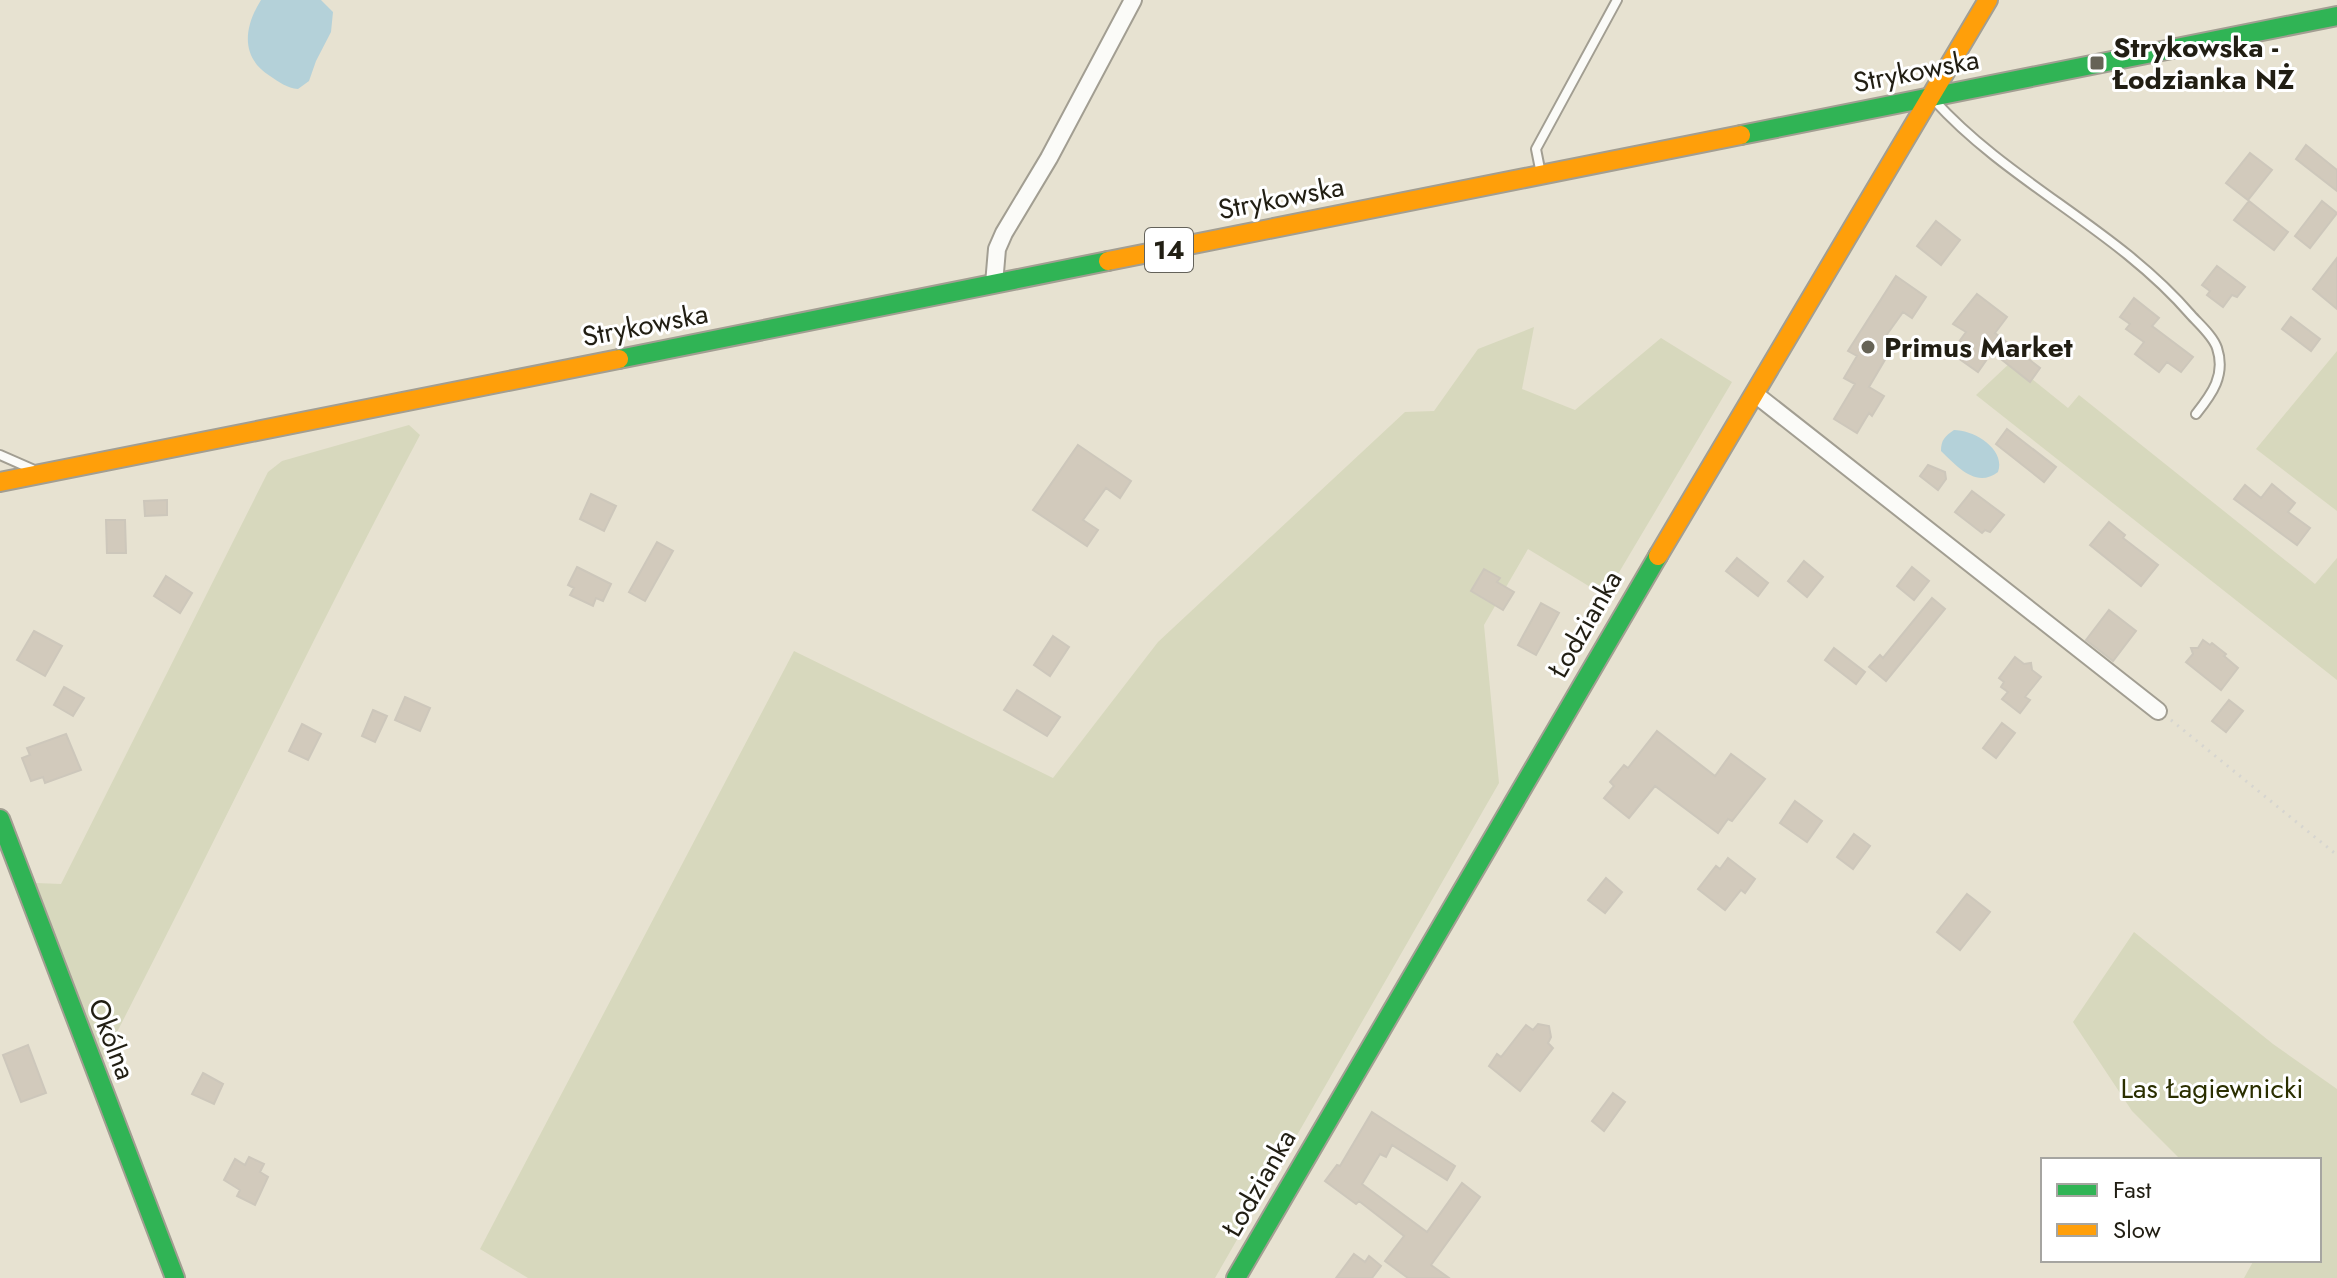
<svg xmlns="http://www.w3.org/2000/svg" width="2337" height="1278" font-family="Jost,sans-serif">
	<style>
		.green { fill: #d7d8bd }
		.water { fill: #b4d1d9 }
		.building { fill: #d2cabc; stroke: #cdc7bb; stroke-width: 2 }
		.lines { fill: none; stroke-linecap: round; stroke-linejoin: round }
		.lane-casing { stroke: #a29e92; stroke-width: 12 }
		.street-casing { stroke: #a29e92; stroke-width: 20 }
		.fast-casing { stroke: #a29e92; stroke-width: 22 }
		.slow-casing { stroke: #a29e92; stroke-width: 22 }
		.path { stroke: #d6d5d0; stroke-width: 3; stroke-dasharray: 2 6; stroke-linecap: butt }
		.lane { stroke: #fbfbf8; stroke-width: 8 }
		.street { stroke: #fbfbf8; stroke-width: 16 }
		.fast { stroke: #30b455; stroke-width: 18 }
		.slow { stroke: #ff9f0a; stroke-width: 18 }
		.poi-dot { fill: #666356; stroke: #fff; stroke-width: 3 }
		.labels { text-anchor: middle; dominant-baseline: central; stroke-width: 6; stroke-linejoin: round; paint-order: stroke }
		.shield { fill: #fff; stroke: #64625a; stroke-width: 2 }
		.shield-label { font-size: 26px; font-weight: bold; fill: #211e13 }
		.poi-label { font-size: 28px; font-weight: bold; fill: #211e13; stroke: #fff; text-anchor: start }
		.street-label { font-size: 28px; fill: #211e13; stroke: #fff }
		.park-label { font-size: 28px; fill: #2b2f00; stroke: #fff }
	</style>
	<rect width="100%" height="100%" fill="#e7e2d1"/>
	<!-- green -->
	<path class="green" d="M1534 327 1522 389 1575 410 1661 338 1732 382 1605 596 1528 549 1484 625 1499 783 1215 1278H528L480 1249 794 651 1053 778 1158 642 1405 412 1434 411 1478 349Z
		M2337 351V511L2256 449Z
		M2011 362 2068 408 2079 395 2315 584 2337 558V680L1976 395Z
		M409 425 420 435C310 642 210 853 102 1061L36 883 61 884 268 472 282 461Z
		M2134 932 2273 1044 2337 1089V1278H2244L2254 1260H2319V1160H2181L2132 1111 2073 1022Z"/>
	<!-- water -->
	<path class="water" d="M261 0H321L333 12 331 32 316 61 309 81 298 89C287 88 279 82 270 76 240 57 244 27 261 0Z
		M1954 430C1974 430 2006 449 1998 472 1976 489 1957 466 1941 451 1941 440 1945 436 1954 430Z"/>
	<!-- building -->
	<path class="building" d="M2306 145 2337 170V191L2296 159Z
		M2250 153 2272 170 2248 200 2226 183Z
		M2249 201 2288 232 2274 250 2234 220Z
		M2322 201 2337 213 2310 248 2295 236Z
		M1936 221 1960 240 1941 265 1917 246Z
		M2337 258V309L2313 289Z
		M2217 266 2245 287 2237 297 2232 295 2223 307 2207 295 2210 291 2202 285Z
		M1896 276 1926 297 1912 318 1903 312 1883 340 1893 346 1869 387 1884 396 1872 416 1869 413 1857 433 1834 419 1855 384 1844 378 1857 356 1848 351Z
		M1977 294 2007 317 1995 333 2040 368 2030 382 1992 352 1978 372 1951 353 1966 332 1953 324Z
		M2134 298 2159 318 2152 326 2193 357 2181 372 2167 362 2159 372 2135 354 2144 342 2126 329 2130 324 2120 317Z
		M2291 317 2320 339 2311 351 2282 329Z
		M2007 429 2056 467 2044 482 1996 444Z
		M1078 445 1131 481 1120 498 1106 488 1083 520 1098 530 1087 546 1033 510Z
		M1928 465 1945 472 1946 479 1938 490 1920 476Z
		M2272 484 2295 503 2288 512 2310 528 2297 545 2234 499 2245 485 2261 498Z
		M1972 491 2004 515 1990 532 1985 530 1982 533 1955 512Z
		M591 494 616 506 604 531 580 519Z
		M167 500V515L145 516 144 501Z
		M106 520H125L126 553H107Z
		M2109 522 2125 535 2123 538 2158 565 2141 586 2090 545Z
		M657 542 673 551 645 601 629 592Z
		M1737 558 1768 583 1758 596 1726 571Z
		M1804 561 1823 577 1807 597 1788 581Z
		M577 567 611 584 603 601 596 598 593 606 570 595 574 588 568 585Z
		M1912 567 1929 581 1914 600 1897 586Z
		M1484 569 1500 578 1497 582 1514 592 1503 610 1471 591Z
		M166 576 192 593 180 613 154 596Z
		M1932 598 1945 609 1886 681 1869 667 1880 655 1883 658Z
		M1541 603 1559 613 1536 655 1518 645Z
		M2109 610 2136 631 2113 661 2086 640Z
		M34 631 62 646 45 676 17 660Z
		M1053 636 1069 647 1050 676 1034 665Z
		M2203 640 2210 645 2212 643 2226 654 2224 656 2238 668 2221 690 2186 662 2193 654 2191 648H2198Z
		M1834 648 1865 672 1856 684 1825 660Z
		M2015 657 2024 664 2031 663 2032 670 2041 677 2025 697 2030 700 2020 713 2002 699 2008 692 2001 687 2004 682 1999 678Z
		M64 687 84 698 73 716 54 705Z
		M1017 690 1060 717 1047 736 1004 710Z
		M405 697 430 708 420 731 395 720Z
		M2229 700 2243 711 2226 732 2212 721Z
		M373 710 387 716 375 742 362 736Z
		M2002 723 2015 733 1996 758 1983 748Z
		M302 724 321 734 308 760 289 751Z
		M1657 731 1715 776 1731 754 1765 779 1732 821 1728 819 1718 833 1655 786 1629 818 1604 798 1614 786 1610 782 1624 765 1628 768Z
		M66 734 81 770 45 783 43 777 31 781 22 758 30 755 27 748Z
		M1795 801 1822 821 1807 842 1780 823Z
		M1854 834 1870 846 1853 869 1837 857Z
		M1728 858 1755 879 1745 893 1741 890 1725 910 1698 889 1716 866 1720 869Z
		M1606 878 1622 892 1605 913 1588 900Z
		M1967 894 1990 912 1960 950 1937 932Z
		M1538 1024 1549 1026 1551 1037 1548 1043 1553 1048 1520 1091 1489 1066 1497 1054 1501 1057 1526 1025 1533 1030Z
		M28 1045 46 1093 21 1102 3 1055Z
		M203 1073 223 1084 214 1104 192 1094Z
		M1613 1093 1625 1102 1604 1131 1592 1121Z
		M1372 1112 1455 1166 1447 1180 1392 1145 1386 1157 1380 1154 1362 1184 1427 1232 1462 1183 1480 1197 1431 1265 1449 1278H1408L1385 1261 1404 1236 1359 1201 1356 1204 1325 1181 1337 1165 1340 1166Z
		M249 1157 264 1164 260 1172 268 1177 255 1205 237 1196 240 1190 224 1180 235 1159 245 1165Z
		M1354 1254 1365 1262 1369 1256 1381 1266 1372 1278H1336Z"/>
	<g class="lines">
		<!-- lane casing -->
		<g class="lane-casing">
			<path id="lane" d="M1934 100C2009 183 2117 229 2191 315 2199 324 2213 336 2217 348 2226 375 2212 394 2196 414
				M1541 174 1536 149 1617 0
				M0 455 32 469"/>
		</g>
		<!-- street casing -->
		<g class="street-casing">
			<path id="street" d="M994 284 997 249 1004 233 1049 158 1133 0
				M1755 394 2158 711"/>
		</g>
		<!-- fast casing -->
		<g class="fast-casing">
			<path id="fast" d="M1741 135 2337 16
				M619 359 1108 261
				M0 819 175 1278
				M1236 1278 1658 556"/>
		</g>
		<!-- slow casing -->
		<g class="slow-casing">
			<path id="slow" d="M1108 261 1741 135
				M0 482 619 359
				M1658 556 1988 0"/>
		</g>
		<!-- path -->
		<path class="path" d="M2171 720 2337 855"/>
		<!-- lane -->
		<use href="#lane" class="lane"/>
		<!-- street -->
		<use href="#street" class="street"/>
		<!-- fast -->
		<use href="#fast" class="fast"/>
		<!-- slow -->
		<use href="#slow" class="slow"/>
	</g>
	<!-- markers -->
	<g class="poi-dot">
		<rect x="2089" y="55" width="16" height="16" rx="4"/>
		<circle cx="1868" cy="347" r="8"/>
	</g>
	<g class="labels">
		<!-- shield labels -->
		<rect class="shield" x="1145" y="228" width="48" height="44" rx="6"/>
		<g class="shield-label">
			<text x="1169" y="250">14</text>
		</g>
		<!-- poi labels -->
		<g class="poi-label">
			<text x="2113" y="47">Strykowska -<tspan x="2113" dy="32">Łodzianka NŻ</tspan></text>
			<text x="1884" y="347">Primus Market</text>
		</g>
		<!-- street labels -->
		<g class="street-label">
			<text transform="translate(1916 71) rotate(-11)">Strykowska</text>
			<text transform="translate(1281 198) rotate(-11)">Strykowska</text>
			<text transform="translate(645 325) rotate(-11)">Strykowska</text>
			<text transform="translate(1585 624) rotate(-60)">Łodzianka</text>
			<text transform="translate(112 1039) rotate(69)">Okólna</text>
			<text transform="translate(1259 1183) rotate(-60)">Łodzianka</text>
		</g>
		<!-- park labels -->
		<g class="park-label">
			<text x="2212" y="1088">Las Łagiewnicki</text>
		</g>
	</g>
	<!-- legend -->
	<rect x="2041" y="1158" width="280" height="104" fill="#ffffff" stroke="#a6a5a1" stroke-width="2"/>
	<rect x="2057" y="1184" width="40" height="12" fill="#30b455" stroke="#a6a5a1" stroke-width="2"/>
	<text x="2113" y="1198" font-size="24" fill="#211e13">Fast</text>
	<rect x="2057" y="1224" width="40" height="12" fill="#ff9f0a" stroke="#a6a5a1" stroke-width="2"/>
	<text x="2113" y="1238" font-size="24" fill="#211e13">Slow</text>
</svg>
